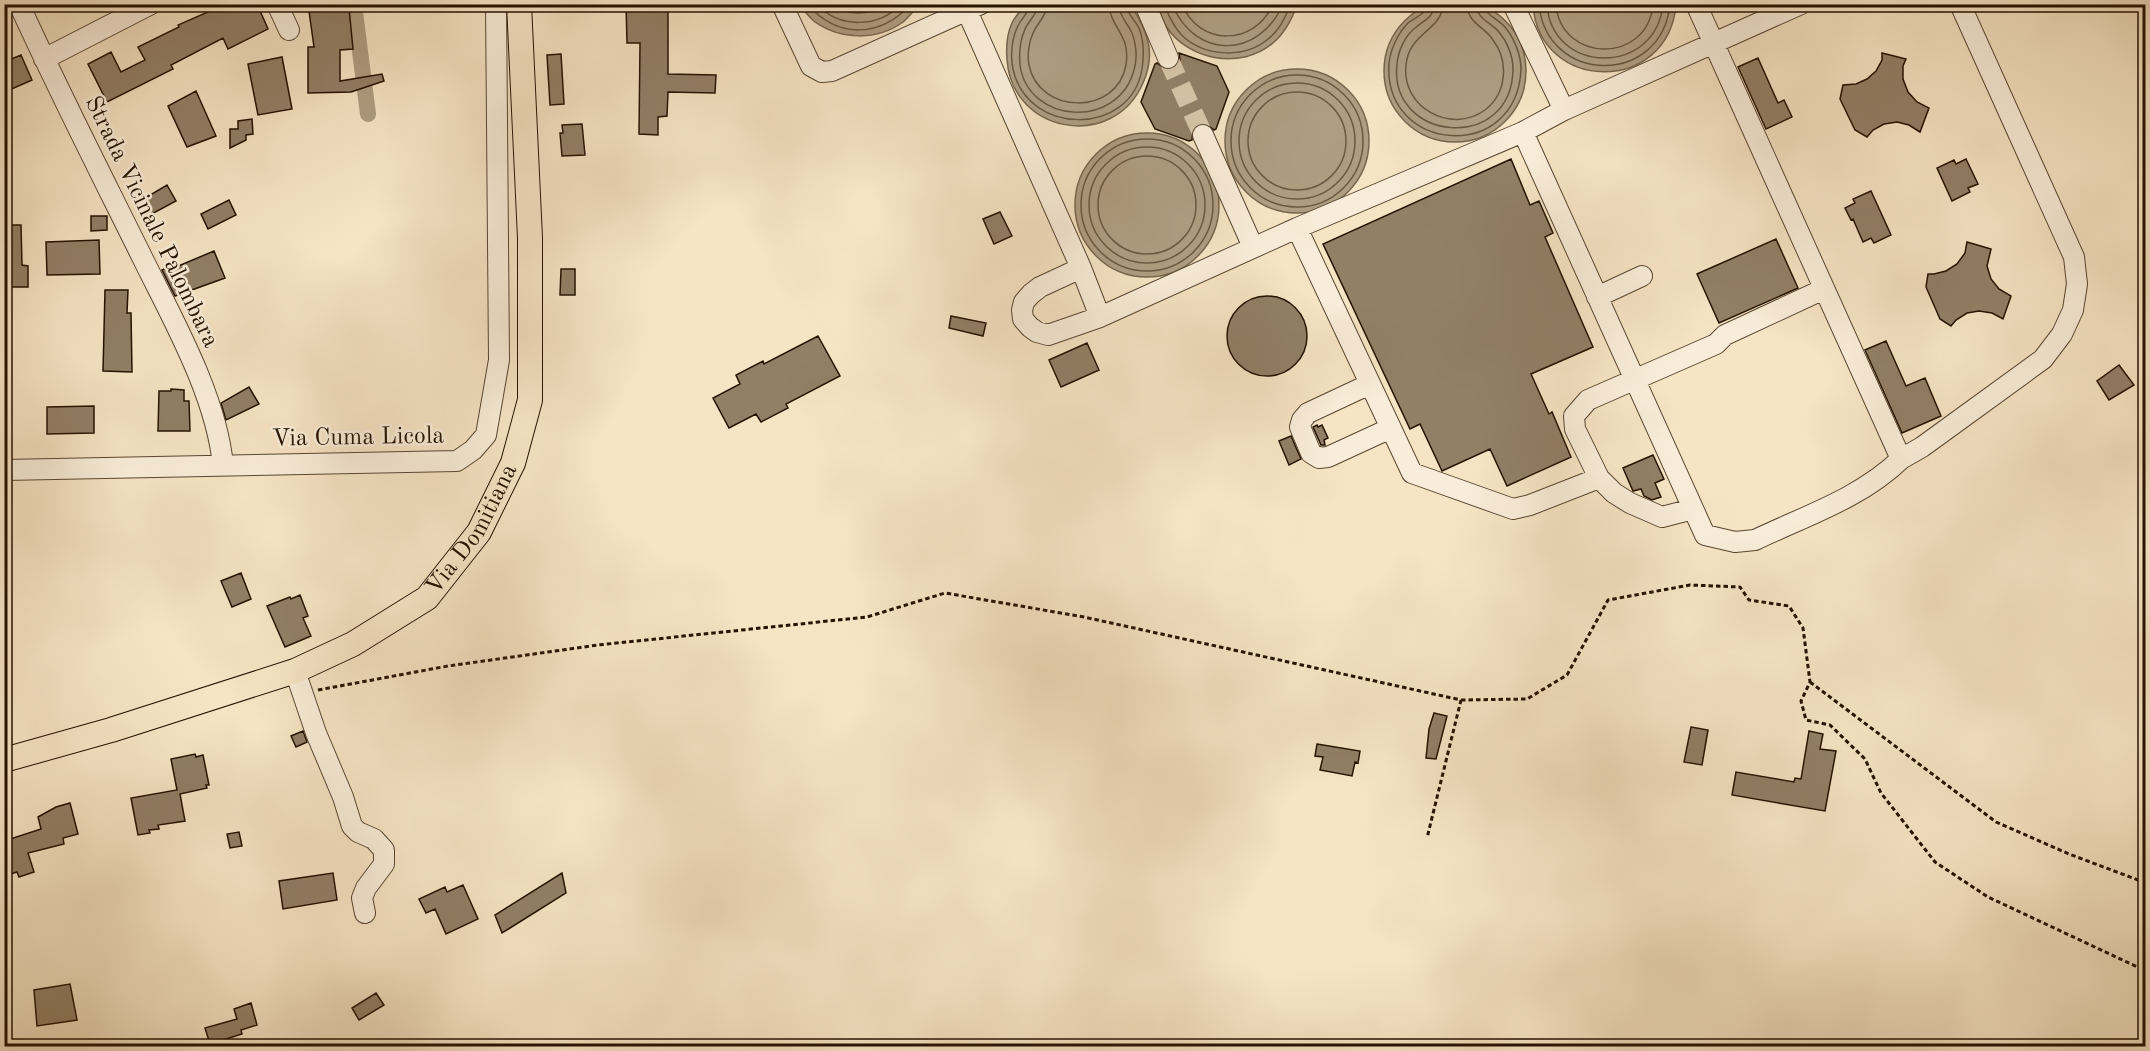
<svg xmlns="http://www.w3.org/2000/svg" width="2150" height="1051" font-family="'Old Standard TT',serif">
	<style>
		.water { fill: #af9d81; stroke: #78654d; stroke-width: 1.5 }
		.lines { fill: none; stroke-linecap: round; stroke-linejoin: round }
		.shore { stroke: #6a5840; stroke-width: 1.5 }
		.canal { stroke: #af9d81; stroke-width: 16 }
		.building { fill: #927f66; stroke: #251200; stroke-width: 1.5 }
		.minor-tunnel { stroke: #d7c4a7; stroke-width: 20; stroke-dasharray: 20 10; stroke-linecap: butt }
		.minor-casing { stroke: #594631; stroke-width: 22 }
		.major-casing { stroke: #251200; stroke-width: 26 }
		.path { stroke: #251200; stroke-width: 3; stroke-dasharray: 4.5 3; stroke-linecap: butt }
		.minor { stroke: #f9edd9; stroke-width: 20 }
		.major { stroke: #f6e4c4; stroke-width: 24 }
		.labels { text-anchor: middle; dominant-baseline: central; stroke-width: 5; stroke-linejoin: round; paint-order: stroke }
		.street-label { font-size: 24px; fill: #251200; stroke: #f9edd9 }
	</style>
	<rect width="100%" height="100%" fill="#f6e4c4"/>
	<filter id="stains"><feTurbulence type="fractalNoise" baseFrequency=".00333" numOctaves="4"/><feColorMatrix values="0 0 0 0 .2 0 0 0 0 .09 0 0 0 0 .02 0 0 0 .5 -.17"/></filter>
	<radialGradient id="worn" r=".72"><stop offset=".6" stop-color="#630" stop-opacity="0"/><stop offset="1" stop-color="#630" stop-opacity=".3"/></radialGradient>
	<!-- water -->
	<path class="water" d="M1384 71a71 71 0 1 1 142 0a71 71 0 1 1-142 0Z
		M799 5H919C914 10 909 17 903 22 877 41 841 40 815 22 809 17 804 10 799 5Z
		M1025 5H1129L1132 7C1148 32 1156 54 1143 83 1113 152 1011 133 1007 59 1006 47 1007 34 1012 23 1015 17 1021 10 1025 5Z
		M1157 5H1297C1292 19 1285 33 1273 43 1241 70 1188 61 1166 26 1162 20 1160 11 1157 5Z
		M1533 5V4L1676 5C1668 95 1539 93 1533 5Z
		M1225 141a72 72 0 1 1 144 0a72 72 0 1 1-144 0Z
		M1075 205a72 72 0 1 1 144 0a72 72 0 1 1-144 0Z"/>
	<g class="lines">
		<!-- shore -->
		<path class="shore" d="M807 4C838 39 880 38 911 4
			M817 4C839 29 879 28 901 4
			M830 4C850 16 867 16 887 4
			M1030 4C1029 12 1023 17 1019 24 1012 36 1010 55 1013 69 1027 136 1131 137 1142 69 1144 56 1144 41 1139 28 1135 20 1127 14 1126 4
			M1038 4C1037 15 1029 20 1025 29 1020 40 1019 53 1020 65 1028 124 1118 130 1134 70 1138 57 1136 40 1130 29 1125 21 1119 14 1118 4
			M1047 4C1046 17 1038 22 1033 33 1029 42 1027 55 1029 65 1039 115 1117 116 1126 65 1131 34 1110 28 1109 4
			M1164 4C1169 17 1175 30 1186 39 1209 57 1246 58 1268 39 1280 30 1285 17 1291 4
			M1172 4C1195 60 1259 59 1283 4
			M1182 4C1199 47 1255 46 1273 4
			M1427 4C1426 15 1415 17 1408 23 1398 33 1390 50 1389 64 1383 153 1517 164 1521 69 1521 55 1514 38 1505 27 1498 19 1485 15 1483 4
			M1434 4C1434 18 1424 20 1415 28 1405 36 1398 51 1397 64 1388 142 1512 154 1513 69 1513 56 1507 41 1498 31 1490 22 1477 19 1476 4
			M1443 4C1442 31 1409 32 1406 65 1401 107 1451 135 1485 110 1507 93 1509 61 1493 40 1484 26 1468 24 1467 4
			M1539 4C1546 85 1662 87 1670 4
			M1547 4C1551 75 1656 77 1663 4
			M1556 4C1560 63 1648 65 1653 4
			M1231 141a66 66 0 1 1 132 0a66 66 0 1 1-132 0Z
			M1239 141a58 58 0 1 1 116 0a58 58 0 1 1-116 0Z
			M1248 141a49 49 0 1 1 98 0a49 49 0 1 1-98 0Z
			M1081 205a66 66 0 1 1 132 0a66 66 0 1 1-132 0Z
			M1089 205a58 58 0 1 1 116 0a58 58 0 1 1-116 0Z
			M1098 205a49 49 0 1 1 98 0a49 49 0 1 1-98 0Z"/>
		<!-- canal -->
		<path class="canal" d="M354 4 368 114"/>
	</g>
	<!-- building -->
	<path class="building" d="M226 4H257L268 29 228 49 223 38 171 65 173 69 107 102 88 64 111 52 121 72 145 60 138 47 179 27 178 25Z
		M308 4H335V10L349 8 353 49 340 50V81L382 74 384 81 351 92 308 93V47H314Z
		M626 4H668V74L716 75 715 93 668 92 667 116 658 117V135L639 134 640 43H627Z
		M1179 53 1217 66 1229 92 1216 129 1214 130 1205 123 1198 124 1193 128 1192 140 1189 141 1155 129 1141 102 1155 64 1157 63 1166 70 1173 69 1180 60Z
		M1882 53 1906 59 1903 66V79L1908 92 1917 102 1929 108 1920 132 1909 125 1897 122 1884 124 1873 130 1867 137 1855 130 1840 99 1843 85 1856 84 1867 79 1876 71 1882 60Z
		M561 54 564 104 550 105 547 55Z
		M21 55 32 80 7 91 4 84V62Z
		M282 57 292 109 258 115 248 64Z
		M1758 58 1778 103 1784 100 1792 117 1766 129 1738 67Z
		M196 91 216 136 187 147 168 106Z
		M252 119 253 134 246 135V140L230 148V129H238V121Z
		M582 124 585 155 562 156 560 133H563L562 125Z
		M1511 159 1530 205 1539 201 1553 233 1545 237 1593 347 1531 374 1549 414 1552 412 1571 457 1507 486 1490 449 1442 471 1420 424 1410 429 1323 244Z
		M1966 159 1978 184 1968 188 1970 192 1952 201 1937 168 1954 160 1956 164Z
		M167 185 176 201 148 216 140 201Z
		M1871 191 1891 235 1874 243 1871 238 1863 242 1853 219 1851 220 1845 208 1855 203 1853 199Z
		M229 200 236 215 208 229 201 214Z
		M1000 212 1012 236 994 244 983 219Z
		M91 216H107V230L91 231Z
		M4 225H21L22 265 28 266V287H4Z
		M1776 239 1798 288 1719 323 1697 274Z
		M99 240 100 274 47 275 46 242Z
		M1967 242 1991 249 1987 266 1991 279 1999 289 2011 296 2003 319 1992 313 1979 311 1967 313 1956 320 1951 326 1940 319 1926 287 1928 274H1934L1946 271 1957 264 1965 253Z
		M214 251 225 278 175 296 162 270 174 264 176 267Z
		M561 269H575V295H560Z
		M105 290H128L127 313H131L132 372 103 371Z
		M1227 336a40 40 0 1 1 80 0a40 40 0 1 1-80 0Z
		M951 316 986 323 983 336 949 328Z
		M818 336 840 376 786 404 788 408 761 422 756 414 729 428 713 398 740 384 736 375 763 361 764 364Z
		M1886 341 1906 386 1925 378 1941 416 1902 433 1865 350Z
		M1087 343 1099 370 1061 387 1049 360Z
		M2119 365 2134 385 2109 400 2097 381Z
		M249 387 259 404 226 420 221 403Z
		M171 389 184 390V401H189L190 431H158L159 391H171Z
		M94 406V433L47 434V407Z
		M1317 425 1318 427 1322 425 1328 438 1324 440 1325 445H1321L1313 427Z
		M1291 436 1301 459 1289 465 1279 441Z
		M1653 455 1664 479 1655 483 1661 497 1652 500 1644 496 1641 489 1633 491 1623 468Z
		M241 573 251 599 232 607 221 581Z
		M300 595 308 616 303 618 311 636 285 647 267 606 290 597 291 599Z
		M1434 713 1447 716 1436 759 1426 758 1429 729Z
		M1691 727 1708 730 1702 765 1684 762Z
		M303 731 307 742 296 747 291 736Z
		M1809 731 1823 734 1820 749 1836 751 1825 811 1732 795 1736 772 1794 782 1795 778 1801 779Z
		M1317 744 1360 751 1358 763 1355 762 1352 776 1320 770 1323 757 1315 756Z
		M195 754 196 757 203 755 209 785H206L207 788 180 794 185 821 158 825 159 829 149 830 150 833 138 835 131 798 177 790 171 759Z
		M70 803 78 834 63 838 64 844 28 853 34 872 19 877 17 872 4 876V841L41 829 38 817 56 807Z
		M239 832 242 846 230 848 227 834Z
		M333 873 337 900 283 909 279 881Z
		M562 873 566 893 502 933 495 915Z
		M463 885 478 919 446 934 435 909 426 913 419 899 445 887 447 892Z
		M70 984 77 1020 37 1026 34 990Z
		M376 993 384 1005 359 1020 352 1008Z
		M251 1003 257 1025 241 1030 242 1034 210 1044 205 1028 237 1019 234 1009Z"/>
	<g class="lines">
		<!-- minor-tunnel -->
		<path class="minor-tunnel" d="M1168 58 1203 135"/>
		<!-- minor casing -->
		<g class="minor-casing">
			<path id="minor" d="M19 4C58 90 101 174 143 259 173 320 217 397 223 466
				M277 4 289 30
				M782 4 811 66 822 72 832 71 981 4
				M964 4 1081 268 1100 317
				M1145 4 1168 58
				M1513 4 1564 110
				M44 59 151 4
				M1523 132 1705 535 1735 542 1755 540C1805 516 1861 498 1901 459L1696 4
				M1203 135 1253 247
				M1297 228 1412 473 1513 509 1530 505 1599 478
				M1081 268 1040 287 1031 294 1024 302 1022 310 1023 319 1030 327 1037 332 1048 335 1100 317 1297 228 1523 132 1564 110 1801 4
				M1597 297 1642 276
				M1370 384 1308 413 1302 420 1300 427 1311 453 1319 458 1328 457 1391 428
				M1901 459 1922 447 2043 359 2062 334 2073 310 2077 284 2074 257 1960 4
				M4 470 457 461 473 450 486 435 499 360 496 4
				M1693 509 1662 517 1630 503 1614 493 1599 478 1575 429 1574 416 1588 400 1716 344 1725 335 1824 289
				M295 671 316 733 343 797 352 826 358 832 374 839 384 850V864L366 888 362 898 365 913"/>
		</g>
		<!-- major casing -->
		<g class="major-casing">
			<g id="major">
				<path id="s1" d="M4 760 111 730 295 671 353 644 427 598 479 532 513 463 530 400V238L519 4"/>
			</g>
		</g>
		<!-- path -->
		<path class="path" d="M1810 682 1996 822 2069 854 2146 883
			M318 690 448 666 598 645 867 617 945 593 1084 617 1461 700 1427 838
			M1461 700 1527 699 1567 675 1608 600 1690 585 1740 587 1749 600 1789 606 1803 628 1810 682 1801 701 1806 720 1830 725 1865 759 1881 793 1935 862 1988 897 2146 971"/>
		<!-- minor -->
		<use href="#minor" class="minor"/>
		<!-- major -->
		<use href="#major" class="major"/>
	</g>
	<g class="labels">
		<!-- street labels -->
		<g class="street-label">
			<text transform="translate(151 222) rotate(64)">Strada Vicinale Palombara</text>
			<text transform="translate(358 438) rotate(-1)">Via Cuma Licola</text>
			<text stroke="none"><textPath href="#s1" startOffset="538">Via Domitiana</textPath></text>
		</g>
	</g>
	<!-- margin -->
	<rect width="2150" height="1051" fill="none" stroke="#f6e4c4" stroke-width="24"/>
	<rect x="6" y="6" width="2138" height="1039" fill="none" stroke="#251200" stroke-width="3"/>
	<rect x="12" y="12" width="2126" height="1027" fill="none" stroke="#251200" stroke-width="1.5"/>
	<rect width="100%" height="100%" filter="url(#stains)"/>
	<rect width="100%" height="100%" fill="url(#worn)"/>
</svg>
